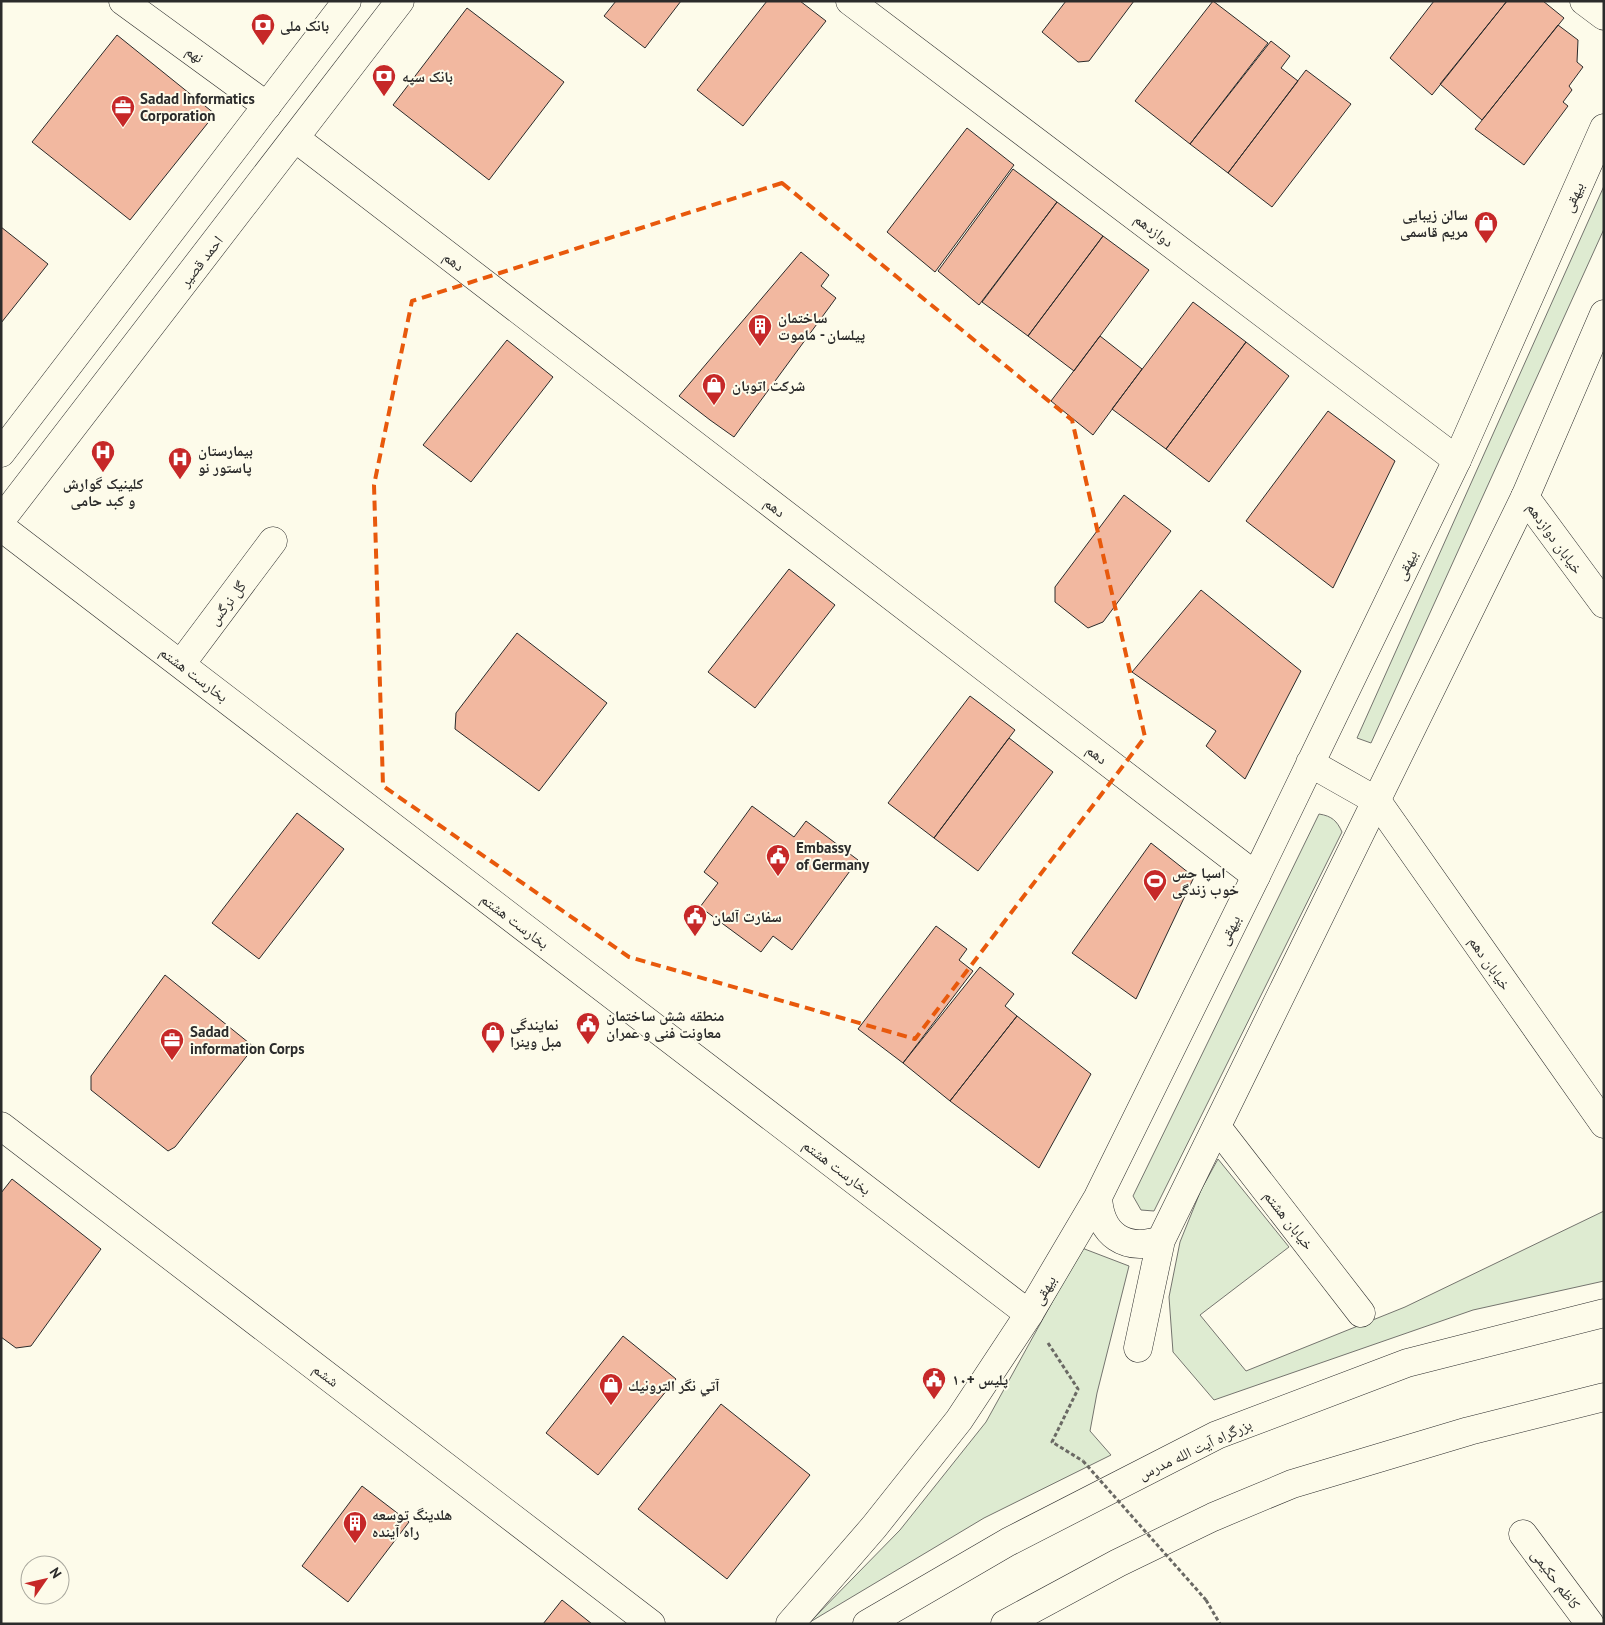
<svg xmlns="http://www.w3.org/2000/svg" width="1605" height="1625" font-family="'PT Sans','Noto Naskh Arabic',sans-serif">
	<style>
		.green { fill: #deebd1; stroke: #74746e }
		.building { fill: #f2b8a0; stroke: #2b2b2b }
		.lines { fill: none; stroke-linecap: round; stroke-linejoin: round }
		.minor-casing { stroke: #2b2b2b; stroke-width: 29 }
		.major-casing { stroke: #2b2b2b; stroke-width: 29 }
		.highway-casing { stroke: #2b2b2b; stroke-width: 29 }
		.path { stroke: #6a6964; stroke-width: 3; stroke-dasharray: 4 2.5; stroke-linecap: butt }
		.minor { stroke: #fdfbea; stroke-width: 28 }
		.major { stroke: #fdfbea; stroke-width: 28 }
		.highway { stroke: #fdfbea; stroke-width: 28 }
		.path-bridge { stroke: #6a6964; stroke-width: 3; stroke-dasharray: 4 2.5; stroke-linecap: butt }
		.marked { fill: none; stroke: #e8590c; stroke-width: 4; stroke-dasharray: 10 6; stroke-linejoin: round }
		.labels { text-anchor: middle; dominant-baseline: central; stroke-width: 4; stroke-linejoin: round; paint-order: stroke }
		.poi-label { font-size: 15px; font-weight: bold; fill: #2b2b2b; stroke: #fdfbea; text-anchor: start }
		.street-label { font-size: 15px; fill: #2b2b2b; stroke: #fdfbea }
	</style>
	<rect width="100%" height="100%" fill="#fdfbea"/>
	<!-- green -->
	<path class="green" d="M1604 186V229L1371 743 1357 738Z
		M1319 814C1332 816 1337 821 1342 832L1154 1211 1141 1210 1133 1196Z
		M1218 1159 1289 1247 1200 1315 1246 1371 1405 1307 1604 1211V1281L1473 1310 1214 1400 1173 1352 1169 1297 1180 1242 1201 1190Z
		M1082 1248 1129 1266 1097 1393 1090 1431 1111 1455 984 1518 810 1622 900 1530 986 1422Z"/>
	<!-- building -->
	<path class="building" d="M616 1H681L645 48 604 16Z
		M767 1H800L826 21 743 126 697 90Z
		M1066 1H1134L1089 61 1078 62 1042 32Z
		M1213 1 1268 43 1190 144 1135 101Z
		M1434 1H1507L1432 95 1390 58Z
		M1507 1H1543L1564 18 1482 120 1440 84Z
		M467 8 564 82 489 180 393 105Z
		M1558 25 1578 40 1577 62 1583 67 1569 86 1572 90 1563 102 1568 106 1524 165 1475 129Z
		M117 35 215 114 130 220 32 142Z
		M1271 41 1290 56 1281 68 1298 81 1228 173 1190 144Z
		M1306 70 1351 104 1272 207 1228 173Z
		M967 128 1014 165 935 272 887 232Z
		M1013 169 1057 202 979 305 938 271Z
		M1057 202 1103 236 1028 336 982 302Z
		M1 227 48 264 1 323Z
		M1103 236 1149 270 1074 371 1028 336Z
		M801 252 829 275 821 286 836 298 734 437 710 420 679 396Z
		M1193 302 1246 342 1166 449 1112 409Z
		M1100 336 1142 369 1093 435 1051 401Z
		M507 340 553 377 471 482 423 445Z
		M1246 342 1289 376 1209 482 1166 449Z
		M1328 411 1395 461 1333 588 1246 521Z
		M1124 495 1171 531 1103 622 1088 628 1055 602V587Z
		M789 569 835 605 755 708 708 672Z
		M1201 590 1301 671 1245 779 1206 746 1216 731 1132 672Z
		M517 633 607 703 539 791 455 729 456 713Z
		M970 696 1015 730 934 838 888 803Z
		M1009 738 1053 772 978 871 934 838Z
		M752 806 794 837 806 821 858 860 792 950 773 936 761 952 700 907 718 883 704 872Z
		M297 813 344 849 259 959 212 923Z
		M1151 843 1194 877 1136 999 1072 953Z
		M936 926 967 949 959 960 973 971 903 1063 858 1029Z
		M980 967 1014 994 1005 1006 1017 1016 950 1101 903 1063Z
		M165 975 254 1047 175 1147 168 1151 91 1090V1076Z
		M1017 1016 1091 1074 1039 1168 950 1101Z
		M12 1179 101 1249 31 1346 16 1348 1 1337V1193Z
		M623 1336 676 1379 598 1475 546 1433Z
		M721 1404 810 1475 727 1579 638 1509Z
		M362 1486 409 1522 348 1602 302 1566Z
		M562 1600 592 1624H543Z"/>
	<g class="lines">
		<!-- minor casing -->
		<g class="minor-casing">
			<path id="minor" d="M123 1 267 106
				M850 1 1457 460
				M1584 1 1604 16
				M295 138 1256 876
				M1525 497 1604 604
				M1 527 1029 1314
				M181 664 273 541
				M1377 801 1604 1124
				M1 1126 651 1624
				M1217 1127 1361 1313
				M1523 1534 1590 1624"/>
		</g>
		<!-- major casing -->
		<g class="major-casing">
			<path id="major" d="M1 453 347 1
				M1 520 400 1
				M1310 763 1377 801
				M1098 1197C1100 1235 1125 1252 1161 1240
				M1138 1348 1161 1240 1525 497 1604 314
				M790 1624 874 1527 959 1420 1029 1314 1098 1197 1256 876 1457 460 1604 128"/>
		</g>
		<!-- highway casing -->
		<g class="highway-casing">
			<path id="highway" d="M867 1624 1008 1542 1217 1435 1407 1363 1604 1313
				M1005 1624 1118 1563 1213 1517 1292 1484 1469 1431 1604 1397"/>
		</g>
		<!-- path -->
		<path class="path" d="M1048 1343 1078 1389 1052 1442 1083 1461
			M1206 1600 1220 1624"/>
		<!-- minor -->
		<use href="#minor" class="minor"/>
		<!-- major -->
		<use href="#major" class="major"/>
		<!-- highway -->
		<use href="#highway" class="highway"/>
		<!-- path-bridge -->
		<path class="path-bridge" d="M1083 1461 1206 1600"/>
	</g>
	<!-- marked area -->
	<path class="marked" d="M782 183 1072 420 1145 737 915 1039 629 957 383 786 374 485 412 301Z"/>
	<!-- icons -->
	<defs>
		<g id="bank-pin" transform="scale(1.25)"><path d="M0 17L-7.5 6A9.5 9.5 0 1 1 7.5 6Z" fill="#c62828" stroke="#fdfbea"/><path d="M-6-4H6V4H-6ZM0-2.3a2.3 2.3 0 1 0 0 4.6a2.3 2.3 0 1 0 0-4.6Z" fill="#fff"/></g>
		<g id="office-pin" transform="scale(1.25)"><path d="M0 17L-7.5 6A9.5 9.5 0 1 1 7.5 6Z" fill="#c62828" stroke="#fdfbea"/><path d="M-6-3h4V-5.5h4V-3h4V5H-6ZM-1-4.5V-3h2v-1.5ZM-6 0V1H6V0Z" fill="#fff"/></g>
		<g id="shop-pin" transform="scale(1.25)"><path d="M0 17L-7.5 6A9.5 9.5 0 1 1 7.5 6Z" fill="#c62828" stroke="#fdfbea"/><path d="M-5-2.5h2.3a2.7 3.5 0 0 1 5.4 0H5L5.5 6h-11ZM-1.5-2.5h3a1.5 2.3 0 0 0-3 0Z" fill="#fff"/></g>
		<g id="building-pin" transform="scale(1.25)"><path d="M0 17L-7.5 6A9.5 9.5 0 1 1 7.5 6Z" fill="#c62828" stroke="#fdfbea"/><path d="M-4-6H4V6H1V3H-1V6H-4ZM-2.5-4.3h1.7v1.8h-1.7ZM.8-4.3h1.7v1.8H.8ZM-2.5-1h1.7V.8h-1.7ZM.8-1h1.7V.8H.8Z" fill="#fff"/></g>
		<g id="hospital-pin" transform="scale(1.25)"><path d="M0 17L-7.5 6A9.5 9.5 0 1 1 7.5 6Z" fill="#c62828" stroke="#fdfbea"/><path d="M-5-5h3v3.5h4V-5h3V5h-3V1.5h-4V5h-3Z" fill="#fff"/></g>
		<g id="civic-pin" transform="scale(1.25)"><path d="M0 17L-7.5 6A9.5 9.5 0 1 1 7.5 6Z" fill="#c62828" stroke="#fdfbea"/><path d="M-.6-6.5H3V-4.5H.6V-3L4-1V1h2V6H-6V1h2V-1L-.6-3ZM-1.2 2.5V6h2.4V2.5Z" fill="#fff"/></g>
		<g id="stadium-pin" transform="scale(1.25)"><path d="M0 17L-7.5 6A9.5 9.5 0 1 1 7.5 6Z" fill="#c62828" stroke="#fdfbea"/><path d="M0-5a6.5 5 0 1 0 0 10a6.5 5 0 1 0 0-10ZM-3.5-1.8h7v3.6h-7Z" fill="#fff"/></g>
	</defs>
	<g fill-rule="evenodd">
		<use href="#bank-pin" x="263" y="25"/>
		<use href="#bank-pin" x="384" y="76"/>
		<use href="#office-pin" x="123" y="107"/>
		<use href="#shop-pin" x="1486" y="223"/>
		<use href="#building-pin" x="760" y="326"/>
		<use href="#shop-pin" x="714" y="385"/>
		<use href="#hospital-pin" x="103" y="452"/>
		<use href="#hospital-pin" x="180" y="459"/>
		<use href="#civic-pin" x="778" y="856"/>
		<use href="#stadium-pin" x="1155" y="881"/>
		<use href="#civic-pin" x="695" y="916"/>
		<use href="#civic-pin" x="588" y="1024"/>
		<use href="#shop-pin" x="493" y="1033"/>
		<use href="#office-pin" x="172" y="1040"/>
		<use href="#civic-pin" x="934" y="1379"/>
		<use href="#shop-pin" x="611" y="1385"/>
		<use href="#building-pin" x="355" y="1523"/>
	</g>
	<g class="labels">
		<!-- poi labels -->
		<g class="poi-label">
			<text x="280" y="25">بانک ملی</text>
			<text x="402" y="76">بانک سپه</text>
			<text x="140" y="98">Sadad Informatics<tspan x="140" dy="17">Corporation</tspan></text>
			<text x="1468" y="214" text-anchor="end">سالن زیبایی<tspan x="1468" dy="17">مریم قاسمی</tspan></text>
			<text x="778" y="317">ساختمان<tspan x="778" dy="17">پیلسان - ماموت</tspan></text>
			<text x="732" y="385">شرکت اتوبان</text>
			<text x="198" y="450">بیمارستان<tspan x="198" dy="17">پاستور نو</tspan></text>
			<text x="103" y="483" text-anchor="middle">کلینیک گوارش<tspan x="103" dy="17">و کبد حامی</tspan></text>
			<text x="796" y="847">Embassy<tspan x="796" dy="17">of Germany</tspan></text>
			<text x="1172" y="872">اسپا حس<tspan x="1172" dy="17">خوب زندگی</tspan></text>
			<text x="712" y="916">سفارت آلمان</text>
			<text x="606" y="1015">منطقه شش ساختمان<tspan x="606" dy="17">معاونت فنی و عمران</tspan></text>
			<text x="510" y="1024">نمایندگی<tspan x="510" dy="17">مبل وینرا</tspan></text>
			<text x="190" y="1031">Sadad<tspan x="190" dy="17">information Corps</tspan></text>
			<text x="952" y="1379">پلیس +۱٠</text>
			<text x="628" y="1385">آتي نگر الترونيك</text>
			<text x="372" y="1514">هلدینگ توسعه<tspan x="372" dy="17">راه آینده</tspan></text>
		</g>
		<!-- street labels -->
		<g class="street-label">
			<text transform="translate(195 54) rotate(36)">نهم</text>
			<text transform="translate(1573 197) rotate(-66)">بیهقی</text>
			<text transform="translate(1154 230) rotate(37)">دوازدهم</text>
			<text transform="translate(201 261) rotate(-52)">احمد قصیر</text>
			<text transform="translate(454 261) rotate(38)">دهم</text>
			<text transform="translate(775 507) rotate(38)">دهم</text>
			<text transform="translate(1555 538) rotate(54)">خیابان دوازدهم</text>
			<text transform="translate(1406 565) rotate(-64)">بیهقی</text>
			<text transform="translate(227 603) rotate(-53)">گل نرگس</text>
			<text transform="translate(194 674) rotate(37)">بخارست هشتم</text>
			<text transform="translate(1097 754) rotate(38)">دهم</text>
			<text transform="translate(515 921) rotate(37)">بخارست هشتم</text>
			<text transform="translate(1229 930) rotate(-64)">بیهقی</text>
			<text transform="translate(1490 963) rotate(55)">خیابان دهم</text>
			<text transform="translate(837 1167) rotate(37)">بخارست هشتم</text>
			<text transform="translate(1289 1220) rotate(52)">خیابان هشتم</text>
			<text transform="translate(1044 1290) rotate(-60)">بیهقی</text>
			<text transform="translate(326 1375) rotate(37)">ششم</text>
			<text transform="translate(1195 1449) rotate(-25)">بزرگراه آیت الله مدرس</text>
			<text transform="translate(1556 1579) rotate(53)">کاظم حکیمی</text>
		</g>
	</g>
	<!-- border -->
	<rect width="1605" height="1625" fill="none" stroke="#2b2b2b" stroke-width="5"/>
	<!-- north arrow -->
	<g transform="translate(45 1580) rotate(56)"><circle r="24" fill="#fdfbea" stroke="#a9a89e"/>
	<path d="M0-4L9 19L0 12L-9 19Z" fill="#c62828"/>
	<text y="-8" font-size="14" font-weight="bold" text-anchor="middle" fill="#2b2b2b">N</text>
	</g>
</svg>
